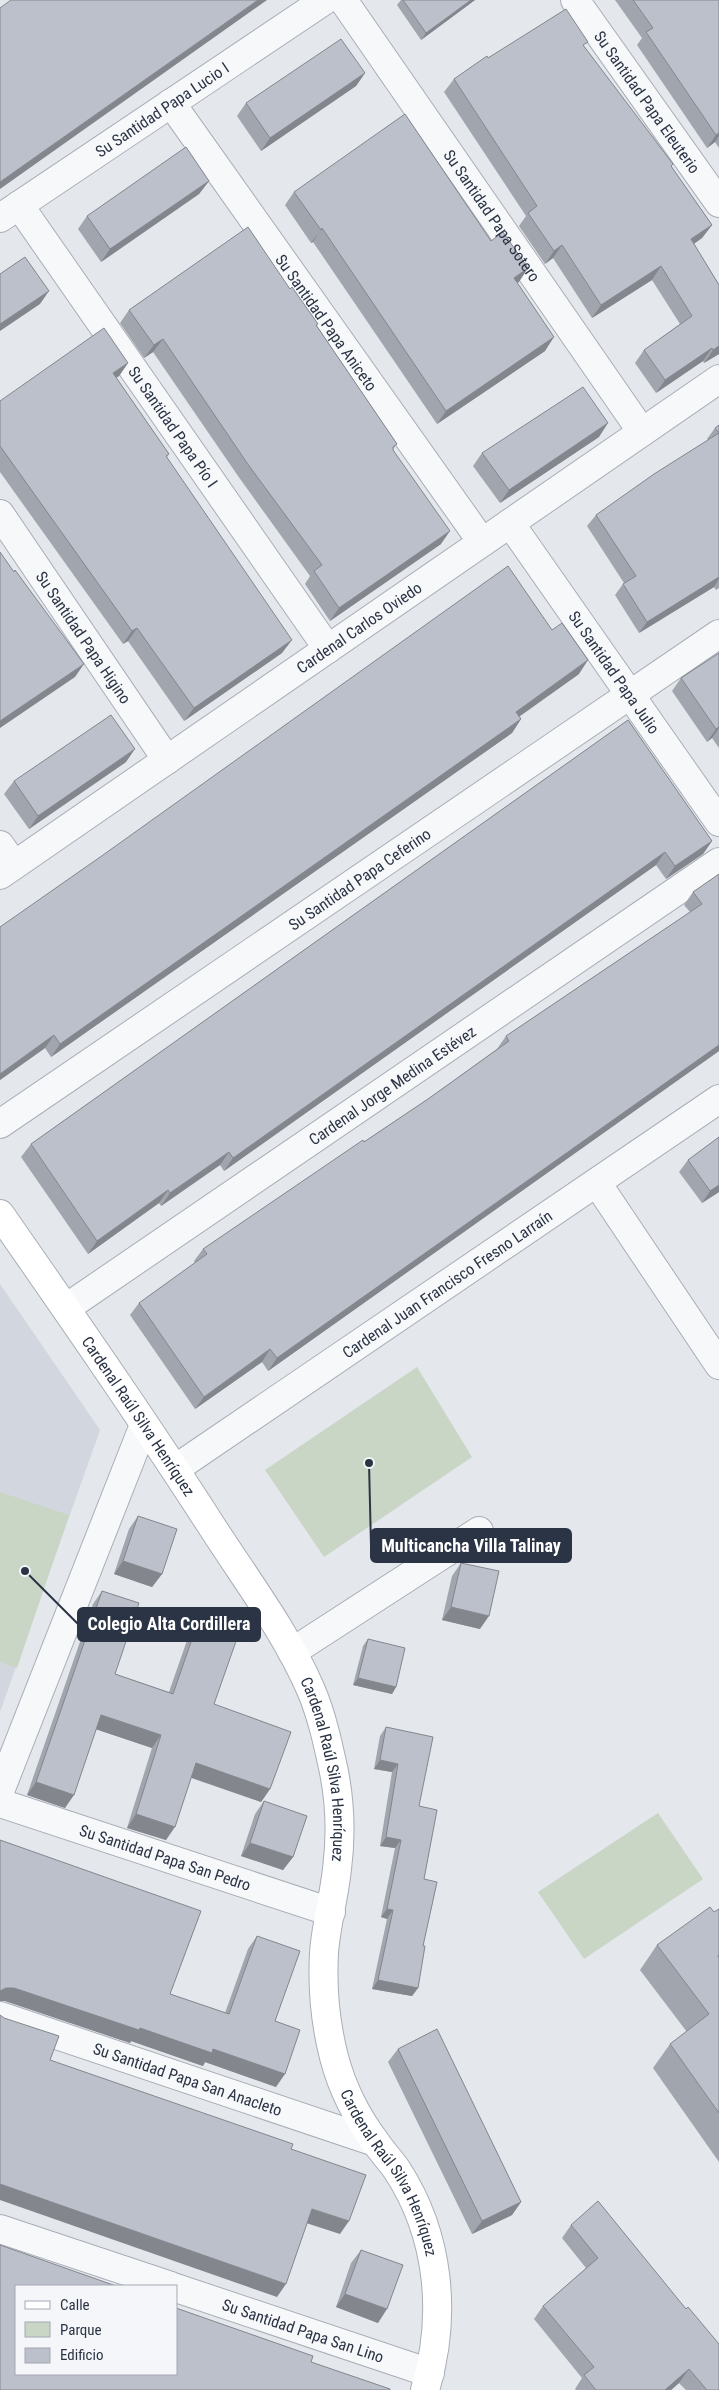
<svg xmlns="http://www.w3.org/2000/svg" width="719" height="2390" font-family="'Roboto Condensed',sans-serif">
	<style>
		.built { fill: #d2d6de }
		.green { fill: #c9d6c5 }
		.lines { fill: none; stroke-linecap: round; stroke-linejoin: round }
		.street-casing { stroke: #a9aeb7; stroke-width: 30 }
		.secondary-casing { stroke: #a9aeb7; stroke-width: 30 }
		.street { stroke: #f7f8fa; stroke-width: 28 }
		.secondary { stroke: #fff; stroke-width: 28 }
		.wall { fill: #a1a5ae }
		.shaded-wall { fill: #83868d }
		.building { fill: #bbc0ca; stroke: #83868d }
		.labels { text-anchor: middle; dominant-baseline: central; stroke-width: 5; stroke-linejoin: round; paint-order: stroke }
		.street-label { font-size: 16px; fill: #2b3445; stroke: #f4f6f9 }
		.leader { fill: none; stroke: #2b3445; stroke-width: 2 }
		.callout-dot { fill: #2b3445; stroke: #f4f6f9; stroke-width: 2 }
		.callout { fill: #2b3445; stroke: #2b3445; stroke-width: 2 }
		.callout-label { font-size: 18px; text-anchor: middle; font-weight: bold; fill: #fff }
	</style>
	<rect width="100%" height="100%" fill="#e4e7ec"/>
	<!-- built -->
	<path class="built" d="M0 1284 100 1430 0 1712Z"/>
	<!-- green -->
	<path class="green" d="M417 1367 472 1457 324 1557 265 1470Z
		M0 1492 69 1515 17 1668 0 1662Z
		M658 1813 703 1879 584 1959 538 1892Z"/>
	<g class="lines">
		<!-- street casing -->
		<g class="street-casing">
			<g id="street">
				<path id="s1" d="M343 0 642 432"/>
				<path id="s2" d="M575 0 719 203"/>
				<path id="s3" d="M171 103 482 542"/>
				<path id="s4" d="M19 205 328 649"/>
				<path id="s5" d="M0 218 325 0"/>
				<path id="s6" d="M0 514 167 760"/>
				<path id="s7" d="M510 523 719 822"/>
				<path d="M0 845 14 865"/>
				<path id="s8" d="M0 875 719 379"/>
				<path id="s9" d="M0 1124 719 634"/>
				<path d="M597 1183 719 1365"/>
				<path id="s10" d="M66 1308 719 862"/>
				<path id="s11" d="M175 1469 719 1099"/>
				<path d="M292 1652 479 1531"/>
				<path d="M0 1791 144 1425"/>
				<path id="s12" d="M0 1803 331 1912"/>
				<path id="s13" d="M0 2016 375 2142"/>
				<path d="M0 2229 171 2286"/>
				<path id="s14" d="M176 2288 430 2373"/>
			</g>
		</g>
		<!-- secondary casing -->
		<g class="secondary-casing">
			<g id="secondary">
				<path id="s15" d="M0 1214C71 1316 142 1418 209 1522 244 1577 285 1630 311 1690 322 1716 328 1744 334 1772 340 1803 341 1838 337 1869 334 1897 326 1925 324 1953 322 1989 325 2022 334 2057 342 2088 358 2119 377 2144 383 2153 391 2161 397 2170 440 2236 447 2316 425 2390"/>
			</g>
		</g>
		<!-- street -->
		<use href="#street" class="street"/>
		<!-- secondary -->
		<use href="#secondary" class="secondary"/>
	</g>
	<!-- wall -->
	<path class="wall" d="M401 0H475L421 40 397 5Z
		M615 0H719V148L715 142 707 148 637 45 642 38Z
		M584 47 671 166 712 225 702 238 694 244 719 285V354L704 363 703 361 656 393 635 363 644 350 680 324 652 280 592 318 553 258 545 264 519 226 526 216 444 92 454 79 488 58Z
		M365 73 356 86 261 151 237 116 246 103Z
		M209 181 199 194 101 262 78 229 87 216Z
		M294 192 491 241 528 268 517 283 545 351 437 424 313 242 311 243 285 205Z
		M290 289 317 326 397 444 393 449 441 544 330 621 305 584 310 576 238 476 153 352 144 358 120 323 129 310Z
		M128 363 119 376 116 378 169 454 167 457 282 653 184 721 128 641 123 644 0 472V401Z
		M719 425V588L716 590 714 587 639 633 615 595 623 584 624 583 587 526 596 515 708 440 707 439 715 428Z
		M599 437 500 503 473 466 482 453Z
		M719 653V748L712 738 707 742 672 691 681 678Z
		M579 674 519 717 521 719 512 733 51 1057 45 1048 0 1080V927Z
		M628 720 712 841 703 854 666 879 656 865 224 1171 220 1165 161 1206 159 1203 88 1254 21 1157 31 1144Z
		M126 762 29 829 4 794 14 781Z
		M719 874V1051L268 1371 262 1362 195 1409 130 1315 139 1303 195 1263 194 1261 203 1249 428 1099 497 1049 506 1036 690 912 684 905 693 892Z
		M719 1137V1192L702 1203 679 1172 688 1160Z
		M138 1516 162 1574 152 1587 114 1574 129 1529Z
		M461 1563 480 1629 442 1620 452 1576Z
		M102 1591 115 1674 169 1692 192 1626 201 1613 214 1704 270 1789 261 1802 191 1778 166 1840 127 1828 152 1748 96 1729 65 1808 27 1795 93 1604Z
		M368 1639 396 1687 392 1694 353 1685 363 1646Z
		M386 1727 419 1806 424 1879 423 1946 418 1988 412 1996 372 1989 387 1919 381 1917 395 1848 380 1846 392 1772 374 1769 380 1736Z
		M264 1801 293 1857 283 1870 241 1856 255 1814Z
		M0 1840 170 1994 225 2013 248 1949 257 1936 275 2021 276 2087 205 2062 203 2066 131 2041 130 2043 5 2001H0Z
		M719 1909V2162L653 2068 670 2044 687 2032 640 1970 657 1945Z
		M398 2049 521 2202 512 2215 472 2234 388 2062Z
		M571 2225 719 2390H686L679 2383 671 2390H576L575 2389 582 2378 534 2319 543 2306 586 2268 562 2238Z
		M361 2250 378 2323 336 2307 351 2263Z"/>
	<!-- shaded-wall -->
	<path class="shaded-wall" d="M258 0H267L0 189V182Z
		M471 0H475L421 40 426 33Z
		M365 73 356 86 261 151 270 138Z
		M719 133V136L715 142 707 148 716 135Z
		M209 181 199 194 101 262 110 249Z
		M712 225 702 238 682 252 691 239Z
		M322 228 313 242 311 243 321 230Z
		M562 245 553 258 545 264 554 251Z
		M661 266 652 280 592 318 601 305Z
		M528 268 519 282 505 291 514 278Z
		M49 291 40 304 0 331V324Z
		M554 337 545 351 437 424 446 411Z
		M163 339 153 352 144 358 154 345Z
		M719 346V354L704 363 713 350Z
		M712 348 703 361 656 393 665 380Z
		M128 363 119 376 103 386 113 373Z
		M608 423 599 437 500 503 509 490Z
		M450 531 441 544 330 621 339 608Z
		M719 577V579L714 587 639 633 647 622Z
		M137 628 128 641 123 644 132 631Z
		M292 640 282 653 184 721 194 708Z
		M588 660 579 674 507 725 516 712Z
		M84 664 75 677 0 728V721Z
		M521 719 512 733 51 1057 60 1044Z
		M719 727V728L712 738 707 742 716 729Z
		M135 749 126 762 29 829 38 816Z
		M712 841 703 854 666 879 675 866Z
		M665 852 656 865 224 1171 233 1158Z
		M54 1035 45 1048 0 1080V1074Z
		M719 1045V1051L268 1371 277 1358Z
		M229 1152 220 1165 161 1206 170 1193Z
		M719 1185V1192L702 1203 710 1191Z
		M168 1190 159 1203 88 1254 97 1241Z
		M270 1349 262 1362 195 1409 204 1397Z
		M123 1561 162 1574 152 1587 114 1574Z
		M451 1607 489 1616 480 1629 442 1620Z
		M358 1678 396 1687 392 1694 353 1685Z
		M101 1715 161 1735 152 1748 92 1728Z
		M380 1760 398 1764 392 1772 374 1769Z
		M196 1763 270 1789 261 1802 187 1776Z
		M36 1782 74 1795 65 1808 27 1795Z
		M136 1814 175 1827 166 1840 127 1828Z
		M386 1837 401 1840 395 1848 380 1846Z
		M250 1843 293 1857 283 1870 241 1856Z
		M387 1909 393 1910 387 1919 381 1917Z
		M378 1980 418 1988 412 1996 372 1989Z
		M6 1988H14L140 2028 213 2049 285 2074 276 2087 205 2062 203 2066 131 2041 130 2043 5 2001H0V1991Z
		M0 2184 286 2284 277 2297 0 2200Z
		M521 2202 512 2215 472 2234 482 2221Z
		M312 2209 349 2221 340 2234 303 2222Z
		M345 2294 387 2309 378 2323 336 2307Z
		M689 2369 679 2383 671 2390H665Z"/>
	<!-- building -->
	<path class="building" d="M11 0H258L0 182V8Z
		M403 0H471L426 33Z
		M633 0H719V133L716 135 646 32 653 28Z
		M566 9 588 42 583 45 673 164 671 166 712 225 691 239 719 285V346L713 350 712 348 665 380 644 350 692 316 661 266 601 305 562 245 554 251 528 213 537 206 454 79 487 56 488 58Z
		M341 39 365 73 270 138 246 103Z
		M405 114 491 241 503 232 528 268 514 278 554 337 446 411 322 228 321 230 294 192Z
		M186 147 209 181 110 249 87 216Z
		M248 227 290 289 292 287 318 324 316 325 397 444 393 447V450L450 531 339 608 314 571 322 565 247 463 163 339 154 345 129 310Z
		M25 257 49 291 0 324V274Z
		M104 328 128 363 113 373 169 454 166 456 292 640 194 708 137 628 132 631 0 446V401Z
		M583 387 608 423 509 490 482 453Z
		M719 425V433L715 428Z
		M719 433V577L647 622 623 584 636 576 596 515 654 474Z
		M0 552 14 572 15 570 84 664 0 721Z
		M508 566 552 630 562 623 588 660 516 712 521 719 60 1044 54 1035 0 1074V927L103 855Z
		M719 653V727L716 729 681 678Z
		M111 715 135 749 38 816 14 781Z
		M628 720 712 841 675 866 665 852 233 1158 229 1152 170 1193 168 1190 97 1241 31 1144Z
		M719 874V1045L277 1358 270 1349 204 1397 139 1303 207 1254 203 1249 363 1140 364 1142 428 1099 509 1041 506 1036 702 904 693 892Z
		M719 1137V1185L710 1191 688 1160Z
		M138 1516 177 1529 162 1574 123 1561Z
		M461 1563 499 1571 489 1616 451 1607Z
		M102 1591 139 1603 115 1674 173 1694 201 1613 241 1627 214 1704 291 1732 270 1789 196 1763 175 1827 136 1814 161 1735 101 1715 74 1795 36 1782Z
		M368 1639 405 1648 396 1687 358 1678Z
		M386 1727 433 1737 419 1806 437 1810 424 1879 437 1882 423 1946H425L418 1988 378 1980 393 1910 387 1909 401 1840 386 1837 398 1764 380 1760Z
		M264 1801 307 1816 293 1857 250 1843Z
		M0 1840 201 1911 170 1994 229 2014 257 1936 300 1951 275 2021 300 2030 285 2074 213 2049 212 2053 140 2028 139 2030 14 1988H6L0 1991Z
		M710 1907 714 1912 719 1909V1955L718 1956 719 1958V2113L670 2044 709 2014 657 1945Z
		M0 2015 4 2018 59 2036 50 2060 293 2144 291 2149 366 2175 349 2221 312 2209 286 2284 0 2184Z
		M437 2029 521 2202 482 2221 398 2049Z
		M598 2201 686 2309 688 2307 719 2344V2390H707L689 2369 665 2390H596L584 2375 594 2367 543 2306 598 2258 571 2225Z
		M0 2245 116 2286H16V2374H176V2308L313 2356 311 2362 390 2389V2390H0Z
		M361 2250 403 2265 387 2309 345 2294Z"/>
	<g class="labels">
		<!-- street labels -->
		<g class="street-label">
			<text stroke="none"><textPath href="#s2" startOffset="125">Su Santidad Papa Eleuterio</textPath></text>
			<text stroke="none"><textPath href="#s5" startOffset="195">Su Santidad Papa Lucio I</textPath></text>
			<text stroke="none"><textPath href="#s1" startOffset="262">Su Santidad Papa Sotero</textPath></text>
			<text stroke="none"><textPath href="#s3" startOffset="269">Su Santidad Papa Aniceto</textPath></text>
			<text stroke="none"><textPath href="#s4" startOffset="270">Su Santidad Papa Pío I</textPath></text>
			<text stroke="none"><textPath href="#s8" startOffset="436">Cardenal Carlos Oviedo</textPath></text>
			<text stroke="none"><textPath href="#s6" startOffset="149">Su Santidad Papa Higino</textPath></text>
			<text stroke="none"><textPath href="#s7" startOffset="182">Su Santidad Papa Julio</textPath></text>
			<text stroke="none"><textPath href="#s9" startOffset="435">Su Santidad Papa Ceferino</textPath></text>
			<text stroke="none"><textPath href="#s10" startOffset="395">Cardenal Jorge Medina Estévez</textPath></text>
			<text stroke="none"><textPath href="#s11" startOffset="329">Cardenal Juan Francisco Fresno Larraín</textPath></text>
			<text stroke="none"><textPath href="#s15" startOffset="245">Cardenal Raúl Silva Henríquez</textPath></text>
			<text stroke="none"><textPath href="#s15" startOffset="650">Cardenal Raúl Silva Henríquez</textPath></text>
			<text stroke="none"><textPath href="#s12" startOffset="174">Su Santidad Papa San Pedro</textPath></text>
			<text stroke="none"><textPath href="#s13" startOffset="198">Su Santidad Papa San Anacleto</textPath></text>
			<text stroke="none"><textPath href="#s15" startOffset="1071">Cardenal Raúl Silva Henríquez</textPath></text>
			<text stroke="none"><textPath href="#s14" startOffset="134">Su Santidad Papa San Lino</textPath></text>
		</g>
	</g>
	<!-- callouts -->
	<path class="leader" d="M369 1463L371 1546M25 1571L78 1624"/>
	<g class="callout-dot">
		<circle cx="369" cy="1463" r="5"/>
		<circle cx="25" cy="1571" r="5"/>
	</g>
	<g class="callout">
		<rect x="371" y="1529" width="200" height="33" rx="5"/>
		<rect x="78" y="1608" width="182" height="33" rx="5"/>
	</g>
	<g class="callout-label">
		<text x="471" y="1552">Multicancha Villa Talinay</text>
		<text x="169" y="1630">Colegio Alta Cordillera</text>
	</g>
	<!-- legend -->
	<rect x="15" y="2285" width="162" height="90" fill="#f4f6f9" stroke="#a4a8b1"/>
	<rect x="25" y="2301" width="25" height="8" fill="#ffffff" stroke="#a4a8b1"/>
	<text x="60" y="2310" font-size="15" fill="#2b3445">Calle</text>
	<rect x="25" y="2322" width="25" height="15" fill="#c9d6c5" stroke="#a4a8b1"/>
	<text x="60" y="2335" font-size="15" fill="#2b3445">Parque</text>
	<rect x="25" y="2348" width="25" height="15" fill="#bbc0ca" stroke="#a4a8b1"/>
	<text x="60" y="2360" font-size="15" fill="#2b3445">Edificio</text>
</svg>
